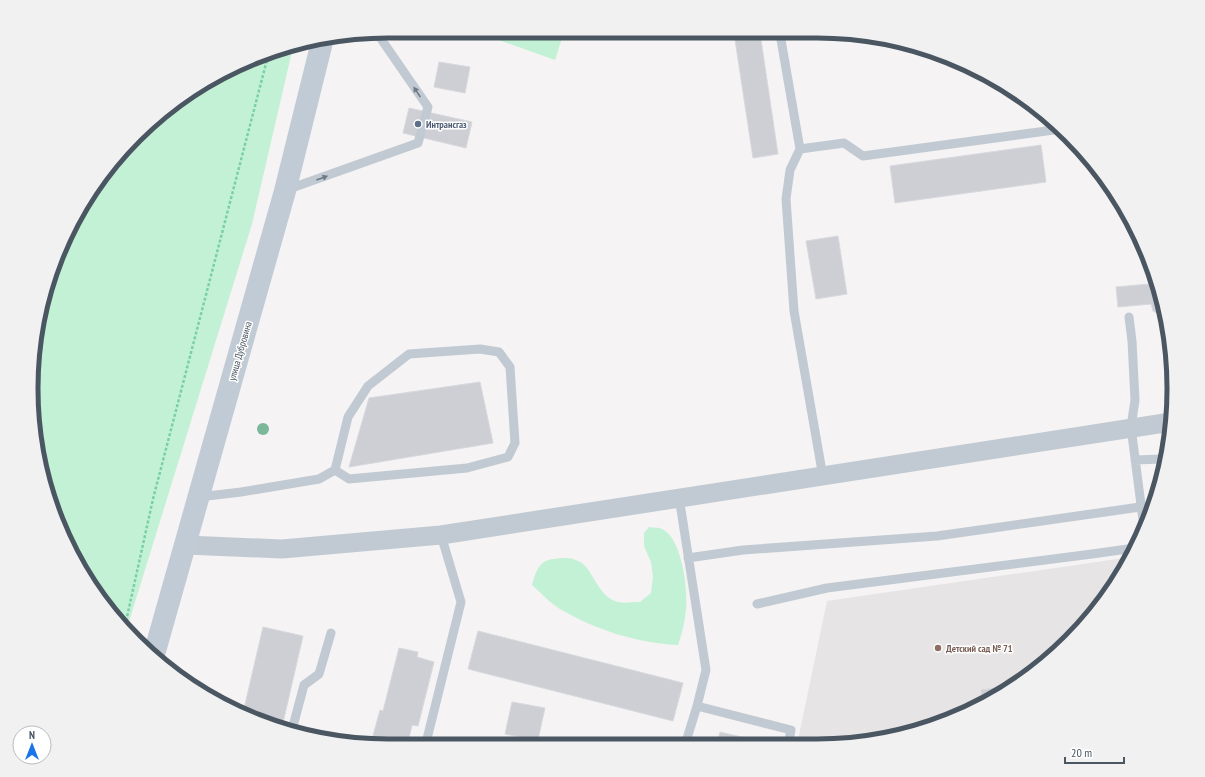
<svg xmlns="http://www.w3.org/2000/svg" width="1205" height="777" font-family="'PT Sans Narrow',sans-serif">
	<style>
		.education { fill: #e6e4e5 }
		.green { fill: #c3f1d5 }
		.building { fill: #cdcfd5; stroke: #d7d9de }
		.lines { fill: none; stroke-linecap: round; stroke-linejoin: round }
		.path { stroke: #7ad0a6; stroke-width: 2.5; stroke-dasharray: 3 2; stroke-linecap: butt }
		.service { stroke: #c1cad2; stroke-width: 9 }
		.minor { stroke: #c1cad2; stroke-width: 19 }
		.secondary { stroke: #c1cbd6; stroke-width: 22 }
		.tree { fill: #7bb799 }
		.oneway { fill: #6e7983 }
		.service-dot { fill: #5c6f8a; stroke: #fff; stroke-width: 1.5 }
		.education-dot { fill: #8d6e63; stroke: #fff; stroke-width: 1.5 }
		.labels { text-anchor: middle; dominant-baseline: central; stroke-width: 3; stroke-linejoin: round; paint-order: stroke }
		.service-label { font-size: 10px; font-weight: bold; fill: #4e5e75; stroke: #fff; text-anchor: start }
		.street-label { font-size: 10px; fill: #4a5661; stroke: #fff }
		.education-label { font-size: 10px; font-weight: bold; fill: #785e54; stroke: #fff; text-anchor: start }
		.rim { fill: none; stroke: #4a5661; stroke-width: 5 }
	</style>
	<rect width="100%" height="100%" fill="#f5f3f3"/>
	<!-- education -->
	<path class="education" d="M1131 557 1126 567 1085 624 1034 672 975 709 909 734 840 745H797L827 601Z"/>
	<!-- green -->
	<path class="green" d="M476 32H564L555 60Z
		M293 47 252 224 127 628 91 587 43 481 32 365 50 273 105 171 190 91 274 50Z
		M649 527C653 528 659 527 662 529 682 538 688 589 686 609 685 621 682 634 678 645 637 643 596 630 560 609 550 603 541 593 532 585 536 572 539 560 554 559 562 558 570 557 578 561 593 567 596 594 615 601 621 604 632 602 640 602L651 593 653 577 651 562 644 546V533Z"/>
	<!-- building -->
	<path class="building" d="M734 33H760L778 154 753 158Z
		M439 62 470 67 465 93 434 87Z
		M409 108 472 122 466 148 403 133Z
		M1041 145 1046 182 895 203 890 166Z
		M838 236 847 294 816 299 806 241Z
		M1148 276H1154L1162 296 1165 313 1159 314 1153 311 1151 304 1118 307 1116 287 1149 284Z
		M480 382 493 443 349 467 369 398Z
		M263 627 303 636 282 727 251 719 243 713Z
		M478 631 683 683 673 721 468 669Z
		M399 648 418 652 417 657 434 662 418 726 412 725 408 743H371L380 710 383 711Z
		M1011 686 983 704 981 690Z
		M512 702 545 708 537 744H518L520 737 505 734Z
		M720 732 750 739 749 743 756 745H717Z"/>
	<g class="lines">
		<!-- path -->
		<path class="path" d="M125 626 153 499 269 52"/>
		<!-- service -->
		<path class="service" d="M780 34 800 149
			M286 190 418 143 428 107 377 33
			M1129 317 1132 341 1135 400 1131 427 1144 528
			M1135 460 1161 459 1163 467
			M823 477 794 311 786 199 790 170 800 149 844 143 863 156 1061 129
			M199 497 241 492 319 479 335 470 348 417 368 386 409 354 480 349 499 352 510 367 515 443 508 457 467 468 349 479 335 470
			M679 497 706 670 697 706 685 745
			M688 558 743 550 937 536 1140 507
			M757 604 827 588 1092 554 1135 548
			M697 706 791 730 788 745
			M292 730 304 685 319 674 331 633
			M426 743 461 602 441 535"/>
		<!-- minor -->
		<path class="minor" d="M186 545 282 549 441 535 1171 422"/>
		<!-- secondary -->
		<path class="secondary" d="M153 658 285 191 322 42"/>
	</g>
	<!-- trees -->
	<circle class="tree" cx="263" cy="429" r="6"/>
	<!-- one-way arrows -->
	<defs><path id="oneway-solid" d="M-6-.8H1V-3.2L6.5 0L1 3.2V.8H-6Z"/></defs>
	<g class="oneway">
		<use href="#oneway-solid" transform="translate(417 92) rotate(-124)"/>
		<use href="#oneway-solid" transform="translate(322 178) rotate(-20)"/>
	</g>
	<!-- markers -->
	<circle class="service-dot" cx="418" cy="124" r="4"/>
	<circle class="education-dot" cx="938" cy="648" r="4"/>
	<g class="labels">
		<!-- service labels -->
		<g class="service-label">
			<text x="426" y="124">Интрансгаз</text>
		</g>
		<!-- street labels -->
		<g class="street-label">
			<text transform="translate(240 351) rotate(-74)">улица Дубровина</text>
		</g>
		<!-- education labels -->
		<g class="education-label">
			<text x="946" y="648">Детский сад № 71</text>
		</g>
	</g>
	<!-- crop -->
	<path d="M0 0H1205V777H0ZM388 38H817A350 350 0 0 1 1167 388V389A350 350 0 0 1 817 739H388A350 350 0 0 1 38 389V388A350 350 0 0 1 388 38Z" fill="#f1f1f2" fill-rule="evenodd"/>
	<path class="rim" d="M388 38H817A350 350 0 0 1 1167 388V389A350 350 0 0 1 817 739H388A350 350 0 0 1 38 389V388A350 350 0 0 1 388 38Z"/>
	<!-- north arrow -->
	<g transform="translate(32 745)"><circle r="19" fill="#ffffff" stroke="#b7bbc0"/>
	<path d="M0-3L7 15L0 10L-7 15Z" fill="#1a73e8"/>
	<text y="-6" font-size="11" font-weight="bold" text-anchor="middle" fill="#4a5661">N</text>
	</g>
	<!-- scale -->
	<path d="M1065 757v6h59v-6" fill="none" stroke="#4a5661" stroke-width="2"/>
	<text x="1071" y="757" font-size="12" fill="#4a5661" stroke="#ffffff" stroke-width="3" paint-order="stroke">20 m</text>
</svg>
